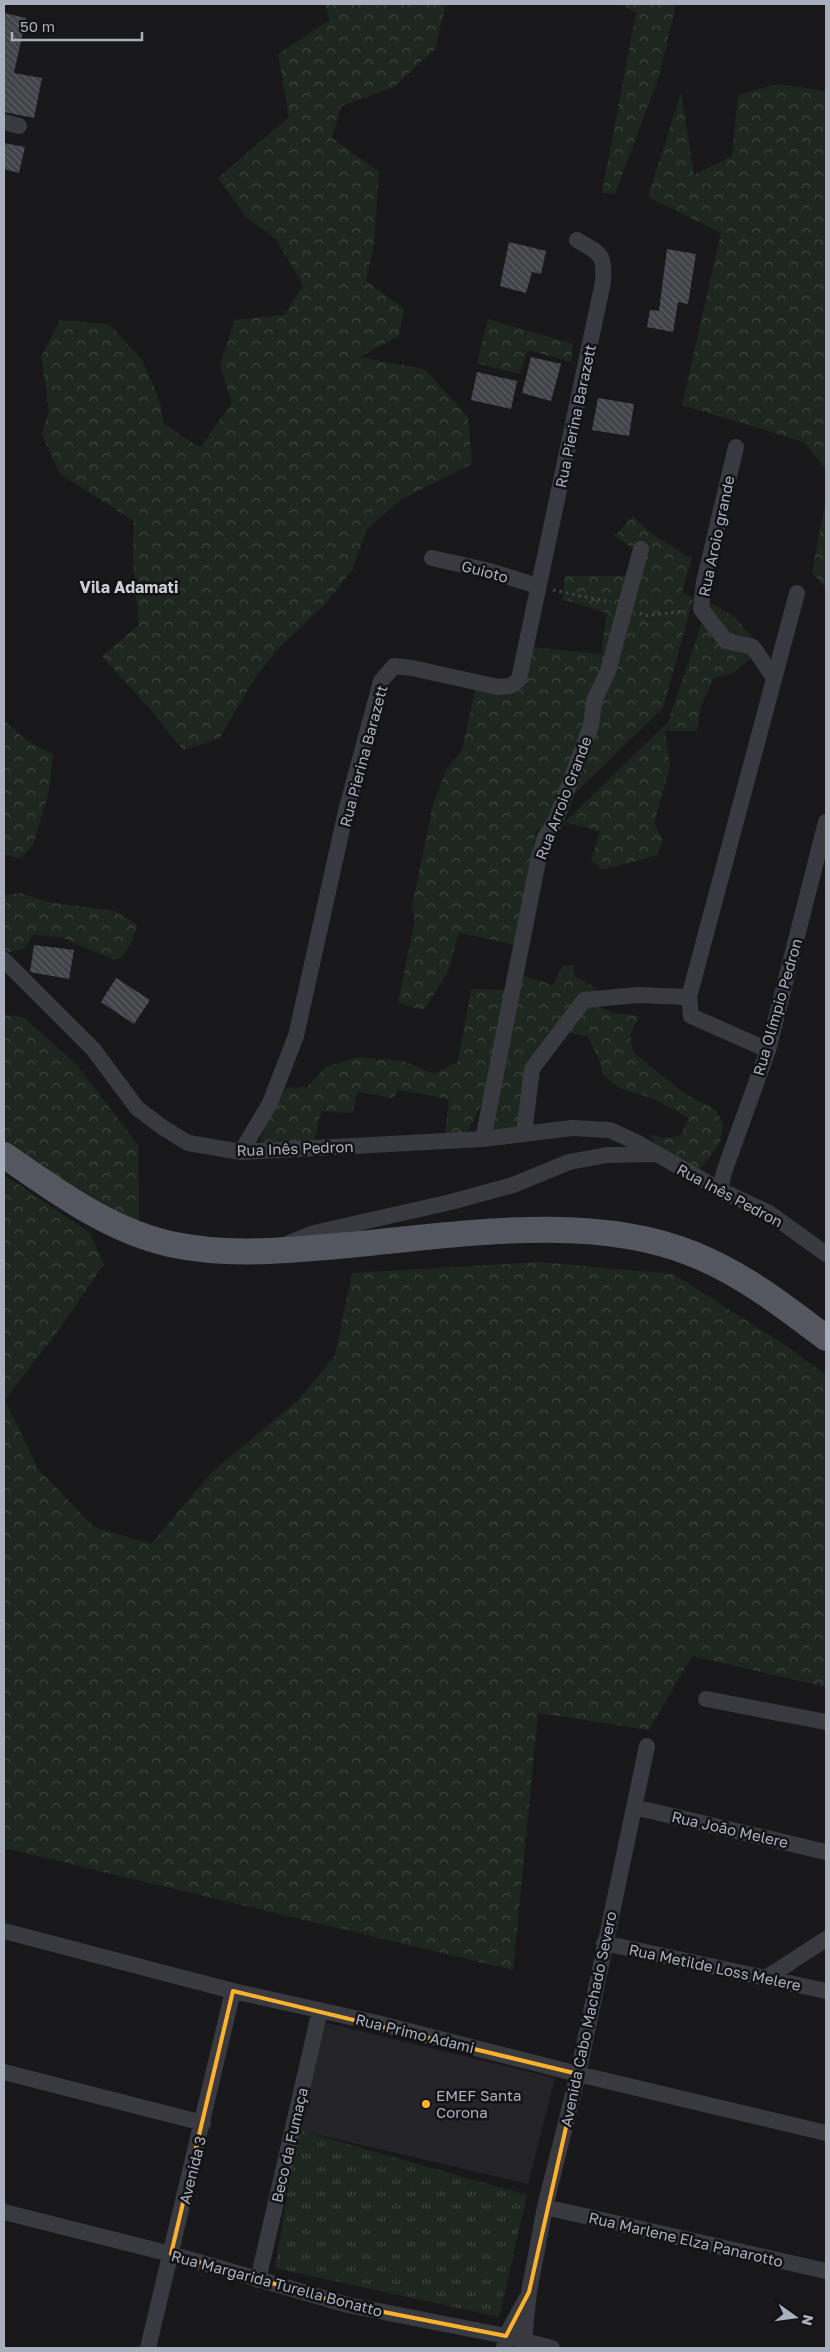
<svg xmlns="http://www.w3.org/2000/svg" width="830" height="2352" font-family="'Golos Text',sans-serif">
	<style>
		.built { fill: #242428 }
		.forest { fill: url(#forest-crowns) }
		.park { fill: url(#park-tufts) }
		.building { fill: url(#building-back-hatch) }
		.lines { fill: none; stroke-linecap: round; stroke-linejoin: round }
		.path { stroke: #3f4147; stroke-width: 3; stroke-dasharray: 2.5 4; stroke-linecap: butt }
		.street { stroke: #393a40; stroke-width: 16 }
		.primary { stroke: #555760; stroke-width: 26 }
		.marked { fill: none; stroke: #ffb32c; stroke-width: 4; stroke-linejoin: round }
		.poi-dot { fill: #ffb32c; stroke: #131316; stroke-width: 2 }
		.labels { text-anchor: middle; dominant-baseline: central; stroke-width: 5; stroke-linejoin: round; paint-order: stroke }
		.street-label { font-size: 15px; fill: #a9afbc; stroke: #131316 }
		.poi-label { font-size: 15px; fill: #a9afbc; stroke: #131316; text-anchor: start }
		.neighbourhood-label { font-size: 16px; font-weight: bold; fill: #cbced7; stroke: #131316 }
	</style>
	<defs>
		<pattern id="forest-crowns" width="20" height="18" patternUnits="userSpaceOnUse" patternTransform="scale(1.25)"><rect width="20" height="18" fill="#1e271f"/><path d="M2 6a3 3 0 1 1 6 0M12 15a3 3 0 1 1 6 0" fill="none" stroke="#3c443e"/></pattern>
		<pattern id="park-tufts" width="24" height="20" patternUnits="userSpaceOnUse" patternTransform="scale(1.25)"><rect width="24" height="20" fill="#1e271f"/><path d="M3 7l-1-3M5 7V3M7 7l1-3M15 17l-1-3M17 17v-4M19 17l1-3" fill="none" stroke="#3c443e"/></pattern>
		<pattern id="building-back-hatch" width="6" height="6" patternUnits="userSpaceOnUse" patternTransform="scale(1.25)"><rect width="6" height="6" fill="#424348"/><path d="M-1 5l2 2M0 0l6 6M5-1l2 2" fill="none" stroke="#5a5c60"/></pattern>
	</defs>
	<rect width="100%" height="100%" fill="#18181b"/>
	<!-- built -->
	<path class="built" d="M323 2022 555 2078 528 2184 298 2130Z"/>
	<!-- forest -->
	<path class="forest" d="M325 4H446L435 49 394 87 341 106 332 138 379 172 374 245 366 281 404 309 399 336 359 357 424 369 468 417 472 464 402 499 367 529 352 570 325 604 279 648 254 679 220 738 183 750 150 709 102 656 139 625 133 563 134 521 60 474 42 434 49 410 41 357 60 320 109 324 142 360 159 399 164 424 200 448 232 403 220 365 235 320 284 315 303 286 276 239 246 217 218 178 289 117 278 54 330 20Z
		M620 4H676L659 76 615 194 602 193 636 13Z
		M778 84 826 91V470L804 442 682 405 721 233 648 197 681 93 694 175 732 156 738 95Z
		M488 319 573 344 571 362 528 350 519 374 477 363Z
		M826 498V588L812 573Z
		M633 516 653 535 692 559 682 592 693 599 663 708 536 831 517 945 459 933 448 971 424 1010 398 1003 415 920 412 907 433 804 446 770 462 750 475 690 514 695 523 684 532 647 601 654 607 613 562 599 565 576H626L634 549 615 536Z
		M709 602 735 617 754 639 752 657 733 673 714 678 700 708 697 731H665L670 767 654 823 663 840 657 855 603 870 591 860 600 831 565 822 668 722Z
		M4 721 27 741 53 754 49 791 33 845 20 859 4 854Z
		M21 893 48 902 115 911 137 925 133 940 121 958 114 960 61 937 33 935 24 949 4 953V901L6 895Z
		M573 965 575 976 597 989 589 1002 612 1013 639 1016 630 1035 633 1052 685 1094 716 1110 723 1125 720 1143 697 1173 659 1147 649 1135 664 1138 680 1136 689 1118 654 1099 620 1088 603 1075 599 1058 587 1036 556 1030 544 1052 517 1130 492 1135 518 976C530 975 541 982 553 985L563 966Z
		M471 989 508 990 491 1086 466 1134H445L449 1099 398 1090 393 1098 358 1092 352 1113 321 1111 314 1142 260 1143 265 1125 286 1088 307 1087 326 1067 358 1057 403 1061 434 1074 458 1062Z
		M4 1015 23 1017 77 1065 138 1145 139 1226 89 1202 4 1143Z
		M4 1175 89 1232 104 1264 60 1328 5 1400 38 1469 94 1527 151 1544 211 1473 298 1400 335 1356 352 1273 539 1262 673 1274 785 1345 826 1375V1687L692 1656 649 1730 538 1713 513 1970 4 1848Z"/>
	<!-- park -->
	<path class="park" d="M298 2130 527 2195 499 2317 275 2268Z"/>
	<!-- building -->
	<path class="building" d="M4 13 26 18 14 73 42 78 34 118 4 112Z
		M4 143 25 147 19 173 4 169Z
		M509 242 546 251 541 274 532 272 526 293 500 286Z
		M667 249 696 254 688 304 678 302 673 332 647 327 650 310 659 311Z
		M531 357 561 364 551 401 522 393Z
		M477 372 517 381 511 409 471 400Z
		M598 398 634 404 629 436 592 430Z
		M34 945 74 950 69 979 30 972Z
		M116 978 150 1000 134 1024 101 1002Z"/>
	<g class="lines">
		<!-- path -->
		<path class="path" d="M553 590 611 602
			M640 613 644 616 685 611"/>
		<!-- street -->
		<path class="street" d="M4 122 19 126
			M736 447 704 582 701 609 726 641 753 647 774 678
			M432 558 490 571 537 586
			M4 960 93 1049 137 1108 162 1127 188 1143 241 1152 483 1139 572 1128 610 1130 636 1142 720 1190 769 1213 826 1254
			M768 1050 691 1016 689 997 797 593
			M524 1133 532 1069 584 1000 637 995 689 997
			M483 1139 538 861 545 837 555 822 591 726 594 701 608 671 641 549
			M241 1152 270 1103 296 1036 346 811 381 681 394 666 412 668 498 687 511 686 519 679 603 282C605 254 601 254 577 240
			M720 1190 724 1172 768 1050 826 822
			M287 1244 314 1233 451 1202 513 1185 569 1162 607 1155 657 1154
			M706 1699 826 1722
			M634 1807 826 1852
			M4 1931 233 1991 377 2023 578 2074 826 2133
			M604 1943 826 1991
			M766 1978 826 1939
			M4 2072 203 2123
			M545 2207 826 2271
			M4 2212 171 2254 348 2305 506 2336 552 2348
			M258 2280 320 2010
			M148 2348 233 1991
			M504 2348 506 2336 526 2299
			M523 2348 529 2292 545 2207 578 2074 647 1746"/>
		<!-- primary -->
		<path class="primary" d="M4 1155C55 1190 108 1230 170 1244 230 1257 289 1250 349 1245 457 1235 591 1212 693 1254 743 1274 784 1306 826 1338"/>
	</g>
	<!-- marked area -->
	<path class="marked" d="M233 1991 578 2074 529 2292 506 2336 348 2305 171 2254Z"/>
	<!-- markers -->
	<circle class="poi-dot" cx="426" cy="2104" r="5"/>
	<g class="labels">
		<!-- street labels -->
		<g class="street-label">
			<text transform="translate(575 416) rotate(-78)">Rua Pierina Barazett</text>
			<text transform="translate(716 536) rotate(-78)">Rua Aroio grande</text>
			<text transform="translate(485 571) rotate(15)">Guioto</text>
			<text transform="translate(363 756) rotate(-75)">Rua Pierina Barazett</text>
			<text transform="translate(563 798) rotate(-69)">Rua Arroio Grande</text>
			<text transform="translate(777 1007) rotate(-74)">Rua Olímpio Pedron</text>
			<text transform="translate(295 1148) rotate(-2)">Rua Inês Pedron</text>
			<text transform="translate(730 1195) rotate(28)">Rua Inês Pedron</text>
			<text transform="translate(730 1829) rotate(13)">Rua João Melere</text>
			<text transform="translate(715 1967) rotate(12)">Rua Metilde Loss Melere</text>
			<text transform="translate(588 2019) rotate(-78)">Avenida Cabo Machado Severo</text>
			<text transform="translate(415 2033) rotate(14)">Rua Primo Adami</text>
			<text transform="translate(289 2145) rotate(-77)">Beco da Fumaça</text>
			<text transform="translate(192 2170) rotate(-76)">Avenida 3</text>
			<text transform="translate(686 2239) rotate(13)">Rua Marlene Elza Panarotto</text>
			<text transform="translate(277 2283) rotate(15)">Rua Margarida Turella Bonatto</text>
		</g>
		<!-- poi labels -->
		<g class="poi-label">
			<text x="436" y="2095">EMEF Santa<tspan x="436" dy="17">Corona</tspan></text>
		</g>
		<!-- neighbourhood labels -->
		<g class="neighbourhood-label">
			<text x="129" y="587">Vila Adamati</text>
		</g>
	</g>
	<!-- border -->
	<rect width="830" height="2352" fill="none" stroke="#a9afbc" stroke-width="10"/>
	<!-- north arrow -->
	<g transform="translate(795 2317) rotate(104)" stroke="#131316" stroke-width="4" paint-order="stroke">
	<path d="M0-4L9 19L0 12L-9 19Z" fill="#a9afbc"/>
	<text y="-8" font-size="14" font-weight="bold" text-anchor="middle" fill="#a9afbc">N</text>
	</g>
	<!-- scale -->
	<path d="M12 32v8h130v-8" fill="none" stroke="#a9afbc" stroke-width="2.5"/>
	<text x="20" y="32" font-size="15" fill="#a9afbc" stroke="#131316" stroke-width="4" paint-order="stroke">50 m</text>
</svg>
